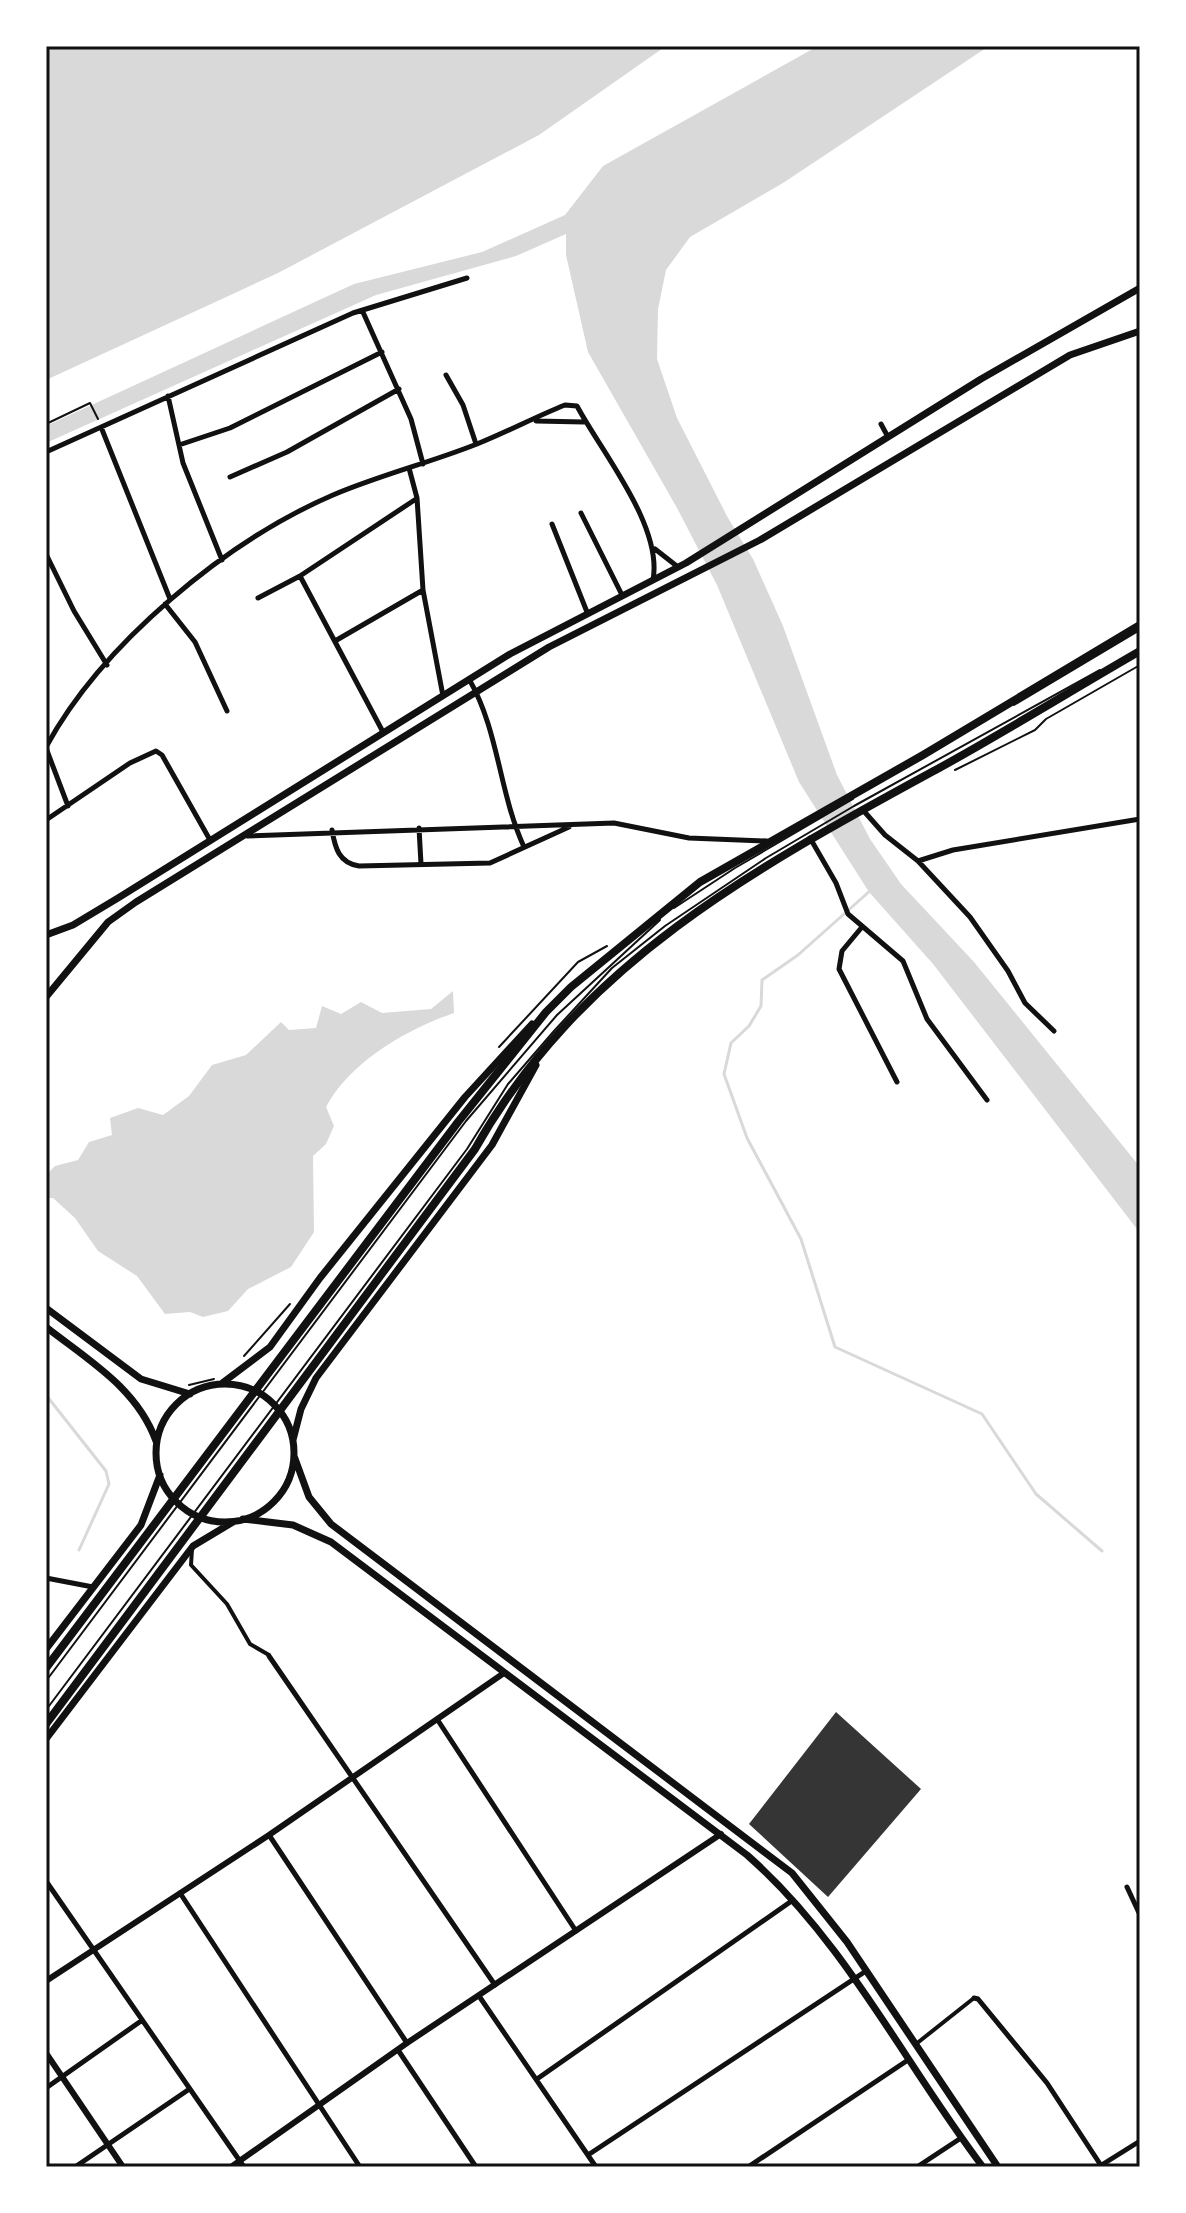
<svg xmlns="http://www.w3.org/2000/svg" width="1186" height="2213" font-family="Quicksand,sans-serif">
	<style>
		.water { fill: #d9d9d9 }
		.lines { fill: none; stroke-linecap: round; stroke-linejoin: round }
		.stream { stroke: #d9d9d9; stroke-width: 3 }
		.building { fill: #353535 }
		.path { stroke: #111; stroke-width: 2 }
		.service { stroke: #111; stroke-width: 2 }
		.pedestrian { stroke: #111; stroke-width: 4 }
		.minor { stroke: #111; stroke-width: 5 }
		.tertiary { stroke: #111; stroke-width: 6 }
		.primary { stroke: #111; stroke-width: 7 }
		.trunk { stroke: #111; stroke-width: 8 }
		.neatline { fill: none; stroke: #111; stroke-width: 3 }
	</style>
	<rect width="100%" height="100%" fill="#fff"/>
	<!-- water -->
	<path class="water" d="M46 46H666L539 135 278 273 46 380Z
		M818 46H989L783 183 690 237 666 270 658 309 657 359 677 418 728 518 753 559 783 626 837 775 870 839 901 884 974 962 1140 1167V1233L933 964 869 892 799 782 717 585 677 508 588 352 566 255V234L516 256 376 295 46 443V426L354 284 482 252 565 215 603 166Z
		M453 991 454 1013C407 1029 350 1062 326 1107L334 1126 326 1144 313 1156 314 1232 291 1267 248 1289 228 1311 203 1317 190 1312 165 1314 137 1276 98 1251 75 1218 53 1198H46V1175L55 1166 78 1160 89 1142 112 1135 110 1118 138 1108 163 1115 189 1096 212 1065 246 1055 281 1022 289 1030 316 1028 322 1006 341 1014 361 1002 382 1013 431 1009Z"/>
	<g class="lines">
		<!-- stream -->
		<path class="stream" d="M871 890 798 955 762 980 761 1006 749 1026 731 1043 724 1074 747 1138 801 1239 835 1347 982 1414 1036 1494 1102 1551
			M46 1395 106 1471 109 1484 79 1550"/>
	</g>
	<!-- building -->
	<path class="building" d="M836 1712 921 1789 828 1897 749 1824Z"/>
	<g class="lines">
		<!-- path -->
		<path class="path" d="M46 424 90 403 98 419
			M955 770 1035 730 1046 719 1140 665
			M499 1047 578 962 607 946
			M244 1356 290 1304
			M189 1385 214 1379"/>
		<!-- service -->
		<path class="service" d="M1014 705 1140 630
			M674 908 735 868 853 799
			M46 1681 466 1121 557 1015 660 920
			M46 1710 467 1149 508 1084 554 1031 612 968 665 926 766 858 854 806 1100 670"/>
		<!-- pedestrian -->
		<path class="pedestrian" d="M192 1549 191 1565 227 1604 250 1644 269 1655
			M916 2044 974 1998"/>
		<!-- minor -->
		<path class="minor" d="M362 310 411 419 423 464
			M446 375 463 405 476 444
			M168 396 183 463 222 560
			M536 421 584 422
			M881 424 888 437
			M101 427 170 599
			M179 445 230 428 382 352
			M46 452 353 313 467 278
			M409 468 417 498 423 590 443 696
			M230 477 287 452 399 389
			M581 513 622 595
			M552 524 587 612
			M655 549 678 567
			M46 554 74 611 107 665
			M300 576 383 732
			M258 598 300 576 416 499
			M165 604 195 642 227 711
			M335 641 423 590
			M469 679C499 731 499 793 524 847
			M46 747C102 644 226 541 333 495 380 475 429 463 477 444 507 432 535 417 565 405L577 406C602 453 663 526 653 580
			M46 748 68 806
			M862 809 885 835 918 861 970 917 1008 971 1025 1003 1054 1031
			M46 820 130 763 156 751 162 755 210 840
			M419 828 421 864
			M332 830C335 848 339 863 359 866L490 863 569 827
			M247 836 614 823 689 838 767 841
			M810 838 836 883 848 914 903 961 927 1019 987 1100
			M918 861 953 850 1140 819
			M862 927 842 951 839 969 897 1082
			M46 1578 93 1587
			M269 1656 495 1985
			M437 1719 576 1931
			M269 1835 407 2043
			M46 1881 244 2167
			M1127 1887 1140 1915
			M180 1893 360 2167
			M479 1996 596 2167
			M974 1998 978 1999 1047 2083 1102 2167
			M398 2050 476 2167
			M537 2079 793 1900
			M46 2088 141 2021
			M588 2155 866 1971
			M1100 2166 1140 2141
			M75 2167 188 2090
			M748 2167 908 2060
			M917 2167 961 2138"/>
		<!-- tertiary -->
		<path class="tertiary" d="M46 1981 269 1835 504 1673
			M46 2053 123 2167
			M231 2167 407 2043 721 1834"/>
		<!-- primary -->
		<path class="primary" d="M46 935 73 925 118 898 510 654 686 563 981 379 1140 288
			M46 997 108 922 136 902 549 647 760 540 1070 355 1140 331
			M46 1308 141 1379 190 1394
			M46 1327C88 1360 137 1388 156 1441
			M221 1384 270 1347 320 1278 465 1097 532 1024
			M156 1453a69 69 0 1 1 138 0a69 69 0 1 1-138 0Z
			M293 1440 301 1409 316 1378 492 1145 536 1065
			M294 1456 309 1497 331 1524 792 1873 847 1942 998 2167
			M243 1519 293 1525 331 1542 747 1855C846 1942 904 2063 983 2167
			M46 1649 141 1525 160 1475
			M46 1739 193 1546 233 1522"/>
		<!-- trunk -->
		<path class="trunk" d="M46 1668 458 1122 546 1012 571 987 700 882 923 755 1140 625
			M46 1724 475 1149C581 961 759 866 941 767 1008 730 1074 689 1140 651"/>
	</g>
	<!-- border -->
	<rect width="1186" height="2213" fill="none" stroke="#ffffff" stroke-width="96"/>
	<rect x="48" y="48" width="1090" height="2117" class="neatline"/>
</svg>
